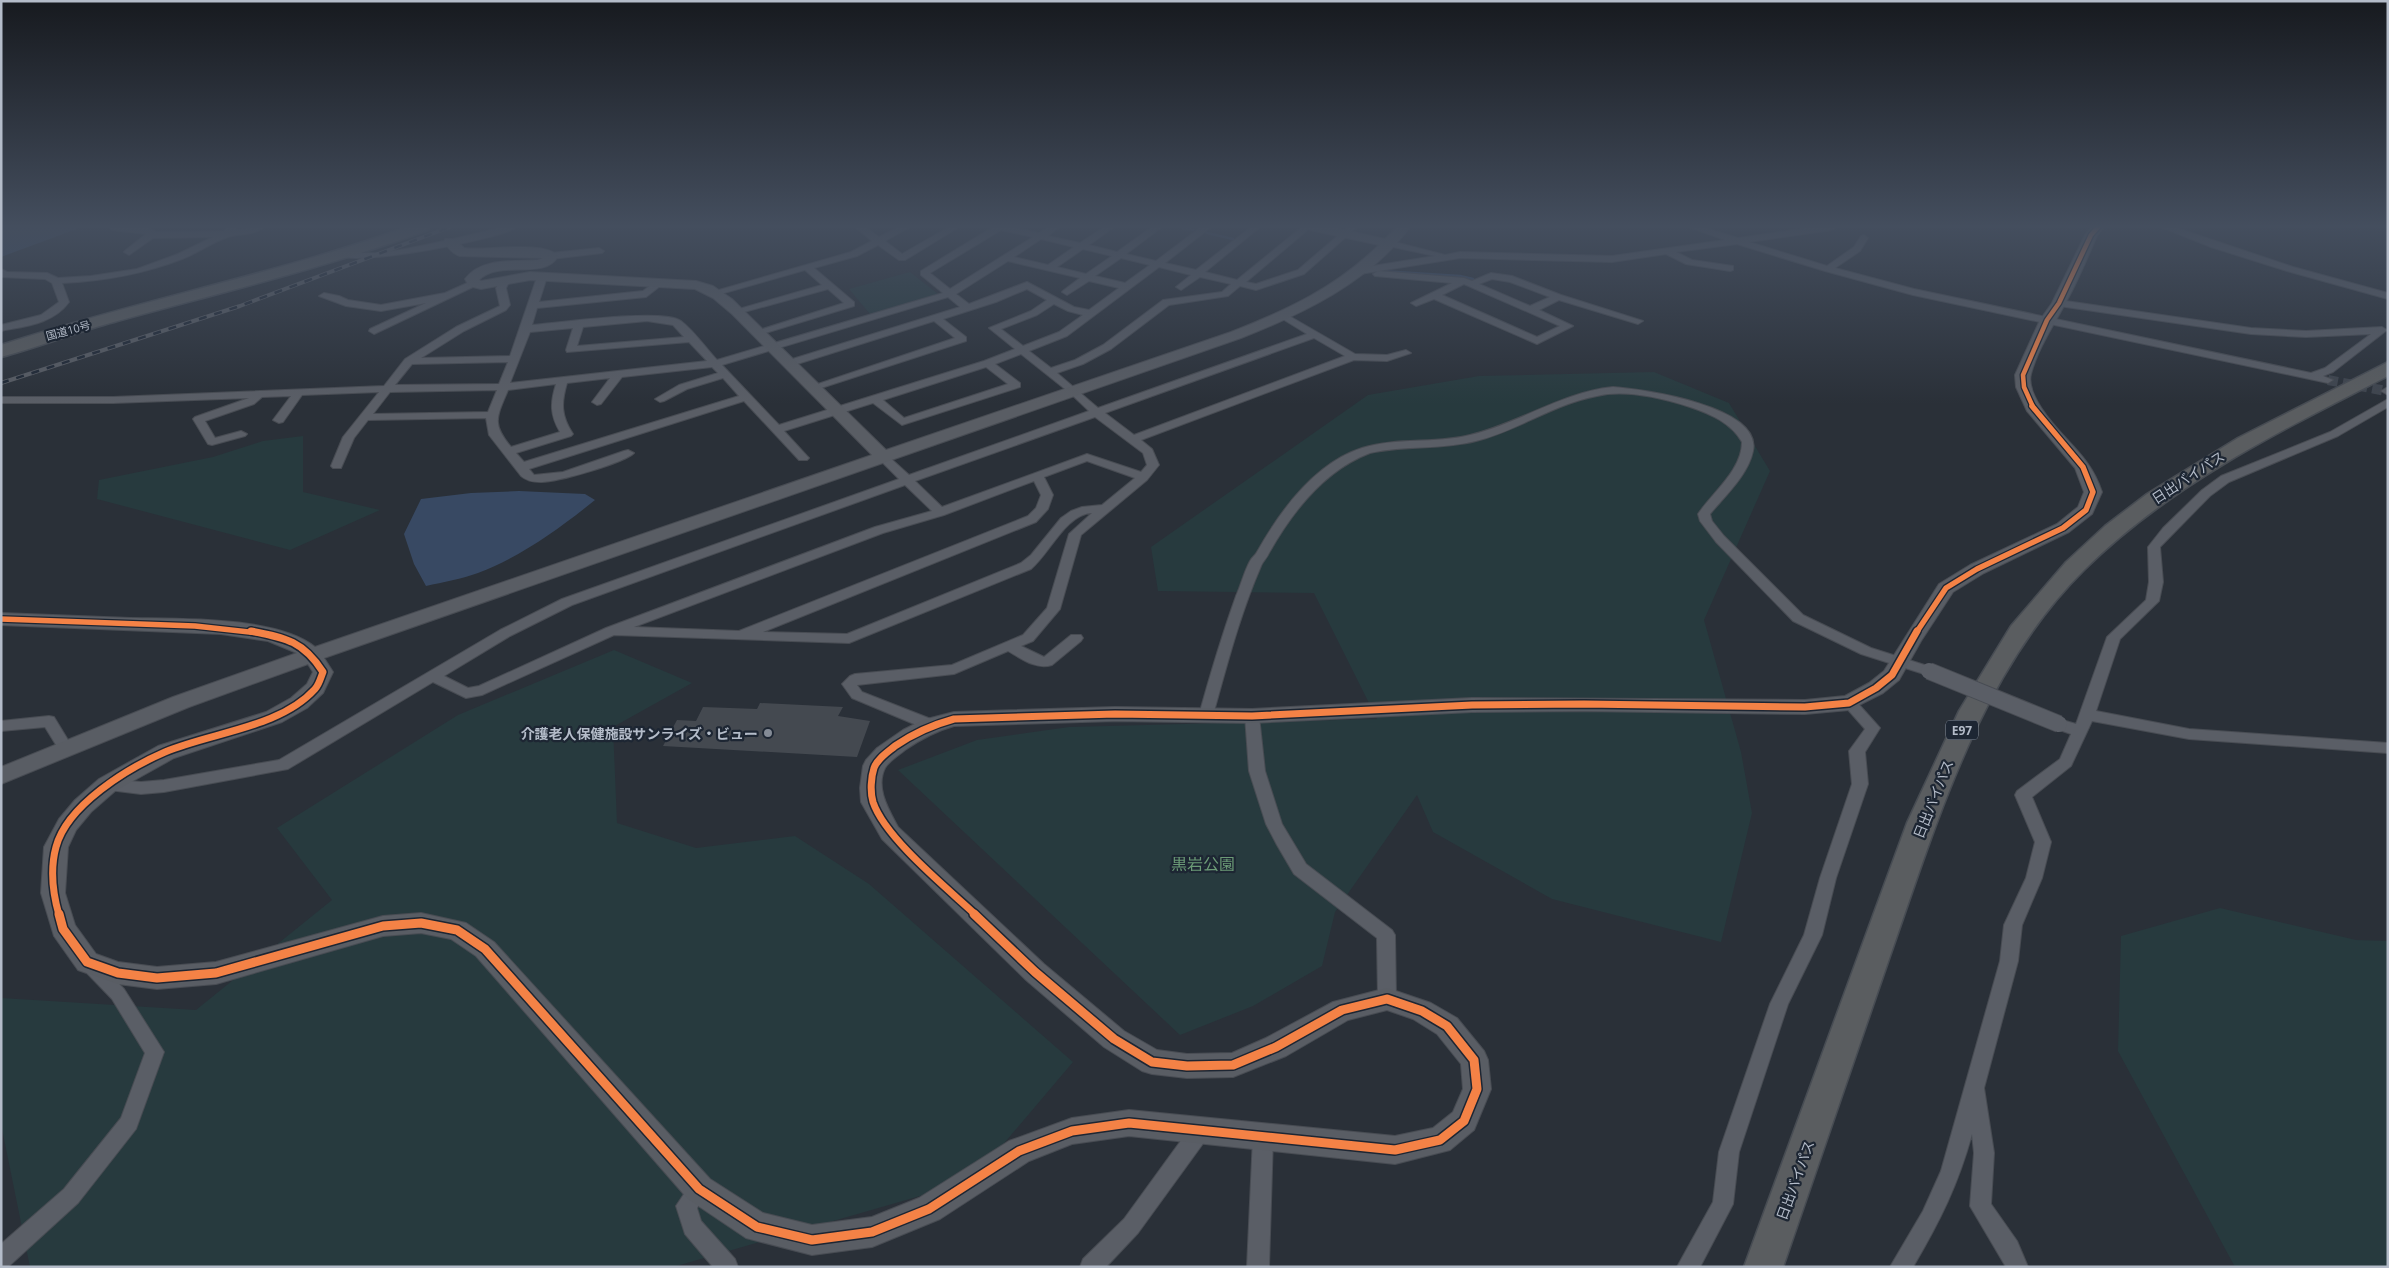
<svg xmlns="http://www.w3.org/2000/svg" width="2389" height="1268" font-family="'Open Sans','Noto Sans JP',sans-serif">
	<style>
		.green { fill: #273a3e }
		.water { fill: #384963 }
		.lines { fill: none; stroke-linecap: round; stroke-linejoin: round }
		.stream { stroke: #384963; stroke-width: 2.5 }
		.building { fill: #444950 }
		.street-tunnel { stroke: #3f454e; stroke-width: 10; stroke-dasharray: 10 5; stroke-linecap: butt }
		.street-casing { stroke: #484c53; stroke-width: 2 }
		.secondary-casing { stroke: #484c53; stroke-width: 2 }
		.highway-casing { stroke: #474c53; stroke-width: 3 }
		.street { fill: #5a5e66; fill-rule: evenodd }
		.secondary { fill: #595d64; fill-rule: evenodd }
		.highway { fill: #5a5d60; fill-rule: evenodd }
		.rail-casing { stroke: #595d64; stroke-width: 4 }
		.rail { stroke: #1d2633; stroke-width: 2.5; stroke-dasharray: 8; stroke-linecap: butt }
		.street-bridge-casing { stroke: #484c53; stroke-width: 18; stroke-linecap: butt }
		.street-bridge { stroke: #5a5e66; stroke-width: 16 }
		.cycleway-far3-casing { stroke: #1d2633; stroke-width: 7 }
		.cycleway-far2-casing { stroke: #1d2633; stroke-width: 8 }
		.cycleway-far1-casing { stroke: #1d2633; stroke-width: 10 }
		.cycleway-casing { stroke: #1d2633; stroke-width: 12 }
		.cycleway-far3 { stroke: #f48246; stroke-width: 4.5 }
		.cycleway-far2 { stroke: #f48246; stroke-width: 5.5 }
		.cycleway-far1 { stroke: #f48246; stroke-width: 7 }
		.cycleway { stroke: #f48246; stroke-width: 9 }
		.poi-dot { fill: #848b96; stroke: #1d2633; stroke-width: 2 }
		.labels { text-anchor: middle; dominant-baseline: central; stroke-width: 4.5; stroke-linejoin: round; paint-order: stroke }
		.far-street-label { font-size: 11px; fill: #b4bcc9; stroke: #1d2633 }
		.shield { fill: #1d2633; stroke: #878f9c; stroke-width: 1 }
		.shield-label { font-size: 12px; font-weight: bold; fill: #b4bcc9 }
		.street-label { font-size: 14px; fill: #b4bcc9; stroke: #1d2633 }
		.poi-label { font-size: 14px; font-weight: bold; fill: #b4bcc9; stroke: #1d2633; text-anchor: end }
		.near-park-label { font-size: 16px; fill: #6b9a76; stroke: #1d2633 }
	</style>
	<rect width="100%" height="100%" fill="#2a3038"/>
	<!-- green -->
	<path class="green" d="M910 272 938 294 870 314 849 289Z
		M1654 372 1729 403 1770 471 1704 620 1741 752 1752 813 1721 942 1552 899 1433 832 1417 795 1335 912 1322 966 1253 1006 1180 1035 898 770 977 740 1069 727 1377 719 1314 593 1158 591 1151 547 1368 395 1479 376Z
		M303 436V492L380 510 290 550 97 499 99 480 213 457 263 441Z
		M614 650 692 683 613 727 617 823 696 848 795 836 869 884 1073 1062 972 1181 673 1267H30L1 1124V998L196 1010 332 900 277 828 458 715Z
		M2220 908 2356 940 2388 941V1267H2235L2118 1051 2121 936Z"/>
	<!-- water -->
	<path class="water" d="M1 227H82L1 257Z
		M519 491 585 494 595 500C559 529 522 556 478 573 462 579 443 582 426 586L414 564 404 534 421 499 471 493Z"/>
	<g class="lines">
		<!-- stream -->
		<path class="stream" d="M1179 227 1193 230
			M1207 233 1233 239
			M1381 271 1460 276 1473 279"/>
	</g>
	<!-- building -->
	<path class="building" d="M760 703 843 707 838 716 870 721 857 757 663 746 677 720 696 721 703 707 757 709Z"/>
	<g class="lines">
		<!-- street-tunnel -->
		<path class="street-tunnel" d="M2328 380 2386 391"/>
		<!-- street casing -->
		<g class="street-casing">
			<path id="street" d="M108 227H152L149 229 157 232 224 231 228 227H237L235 230 264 227C254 236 240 233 228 237 212 242 198 253 182 259 143 274 104 281 62 283L69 302C53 324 26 326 1 331V325L41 315 59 302 52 283 45 279 1 277V269L7 272 47 273 58 278 91 276 137 269 178 254 213 237 153 238 129 255 124 252 126 250 146 234 112 230Z
				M503 227H517C502 239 355 267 339 255 344 251 372 254 381 253 422 247 462 237 503 227Z
				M855 227H865L879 237 899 227H910L885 241 902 254 949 227H959L905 260H899L878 245 857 256 814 268 854 302V306L762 334H754L753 332 844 303 828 289 737 314 732 311 822 285 805 270 717 295 712 292 851 252 872 241Z
				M993 227H1011L1039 233 1049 227H1059L1048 236 1080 243 1104 227H1114L1089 245 1117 252 1152 227H1162L1126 254 1156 261 1201 227H1211L1165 263 1196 270 1251 227H1260L1205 272 1237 280 1302 227H1311L1246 282 1256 284 1298 270 1348 227H1357L1304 274 1256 290 1240 286 1228 296 1169 305 1111 349 1083 364 1057 373 1098 408 1307 334 1281 318 1279 316 1284 313 1355 354 1387 355 1406 350 1411 353 1387 361 1354 360 1141 440 1152 449 1159 465 1147 480 1081 535 1060 609 1033 641 1021 646 1044 657 1071 635H1081L1083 638 1081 641 1052 665C1036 670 1022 659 1008 651L954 674 857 685 862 692 936 721 938 725 936 729H926L852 698 842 684 850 676 855 674 952 665 1023 635 1047 608 1069 534 1092 513C1066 514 1050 553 1031 569L849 643 614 635 482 695 466 698 433 682 288 769 164 792 141 794 101 789 99 785 101 781 107 779 141 782 164 780 279 760 500 630 562 599 899 479 878 458 880 456H888L909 475 1089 411 1070 393 1021 354 995 364 1020 383V387L902 425 873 403 784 431 807 456 809 458 807 460H799L744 401 529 469 534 475 563 472 624 451 628 450 634 453C624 463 555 483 540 482 533 482 527 481 521 476L489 435 486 418 368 420 354 438 341 468H333L331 466 343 437 379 392 302 395 283 422 279 423 273 420 291 396 262 397 254 404 205 421 215 438 241 431 247 434 245 436 212 445 208 444 193 419 195 417 249 398 113 403H1V397H113L384 386 405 359 456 327 500 306 496 288 501 280 504 279 509 282 506 288 510 305 506 310 464 331 421 358 510 356 537 277 542 274 547 277 539 302 643 291 656 281 664 283 646 297 537 308 532 325C558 323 663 308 681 321 694 331 705 347 717 360L943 293 921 275V271ZM1001 230 1033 237 950 289 930 273ZM1041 239 1074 247 1048 265 1014 257ZM1083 249 1112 256 1086 274 1057 267ZM1121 258 1150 265 1125 283 1095 276ZM1008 261 1080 278 1064 290 1062 292 1067 295 1089 281 1119 288 1089 310 1074 307 1027 282 969 304 956 294ZM1159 267 1191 275 1176 287 1181 290 1200 277 1231 284 1222 292 1163 300 1103 345 1075 360 1051 368 1029 351 1067 336ZM1027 289 1047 300 1031 311 989 328 1015 349 984 361 779 425 722 365 948 297 960 307 786 361V365H794L934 321 955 338 809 387 814 390 818 389 966 341V337L943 319 996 302ZM1054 304 1068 311 1083 315 1059 332 1023 346 1001 329 1037 315ZM647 321 673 325 684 337 577 346 583 327ZM573 328 566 350 567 352 689 342 707 361 510 383 530 332ZM1314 338 1345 356 1134 435 1105 413ZM508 362 499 384 395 385 412 364ZM712 367 718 373 679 385 655 399 660 402 664 401 687 389 723 378 739 396 524 462 516 453 571 436 573 434C561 416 561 403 567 383L610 378 592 402 597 405 601 404 622 377ZM986 367 1008 384 904 418 883 400ZM556 384C550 403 550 415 560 432L511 447C491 423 497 417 508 390ZM497 390 488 412 373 414 390 392ZM1095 417 1143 453 1147 465 1141 472 1087 454 942 507 915 481ZM1087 461 1135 478 1102 505 1082 507 1071 511 1061 518 1031 555 1021 563 847 634 763 632 1036 522 1048 509 1053 495 1044 477ZM1034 481 1041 495 1036 508 1028 516 739 631 634 627 883 533 944 515ZM905 485 932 511 875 527 606 628 479 686 468 688 444 676 510 636 572 605Z
				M1689 227H1702L1738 238 1814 227H1836L1832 230 1749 242 1827 266 1854 247 1861 236 1864 235 1868 238 1860 251 1835 268 1914 289 2311 373 2325 368 2371 334 2306 337 2251 334 2059 306 2054 303 2059 300 2251 328 2306 331 2382 327 2387 330 2333 372 2323 376 2333 380 2328 383 1913 295 1825 271 1737 244 1676 252 1692 260 1733 266V270L1730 271 1686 264 1666 254 1612 262 1460 258 1360 274 1355 271 1360 268 1435 256 1384 245 1383 243 1387 240 1445 255 1460 252 1612 256 1725 240Z
				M2161 227H2174L2293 267 2388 293V299L2287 271 2211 247Z
				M599 248 604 251 602 253 551 259 546 256 551 253Z
				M1378 271 1464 278 1472 281 1491 273 1512 276 1561 295 1643 321 1638 324 1559 300 1539 310 1573 326 1537 344 1434 299 1416 306 1411 303 1452 283 1375 276 1373 274ZM1492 279 1510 282 1550 297 1530 306 1479 284ZM1464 284 1560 326 1537 337 1442 295Z
				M474 280 477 281V285L374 334 369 331 370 329 426 303 381 311 346 306 319 296 324 293 339 296 348 300 381 305 445 293Z
				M1613 387C1642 389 1763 406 1753 451 1748 475 1725 496 1710 514L1712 521 1724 536 1803 615 1871 648 1934 668 1936 671 1934 674H1924L1861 654 1793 621 1716 542 1700 521 1698 514C1713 492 1742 470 1742 442 1731 423 1711 414 1690 407 1662 398 1626 389 1597 396 1554 404 1517 431 1476 441 1441 450 1405 445 1370 453 1325 470 1292 512 1269 553 1267 558 1263 561 1261 566 1240 614 1227 665 1213 715L1211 719H1201L1199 715C1210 675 1222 635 1236 596 1241 585 1244 572 1250 561 1252 557 1255 556 1257 552 1280 511 1315 463 1362 448 1397 437 1435 444 1470 435 1520 423 1562 392 1613 387Z
				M2386 388H2388V395L2381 391Z
				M2388 399V407L2338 436 2229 482 2210 496 2160 547 2163 582 2159 601 2120 639 2096 711 2189 729 2388 743V753L2189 739 2092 721 2071 766 2032 797 2051 842 2042 878 2022 925 2018 961 1984 1088 1994 1153 1991 1204 2017 1241 2028 1267H2006L1970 1206 1974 1153 1972 1134C1958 1185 1940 1221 1913 1267H1890L1923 1211 1941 1171 2000 961 2004 925 2026 878 2035 842 2015 795 2017 791 2060 759 2071 734 2054 728 2052 724 2054 720 2059 719 2076 724 2107 637 2146 600 2149 582 2148 547 2163 528 2202 490 2221 476 2330 432Z
				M1849 698 1854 699 1880 728 1865 752 1868 784 1836 878 1822 935 1788 1004 1739 1152 1733 1204 1700 1267H1677L1713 1202 1719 1152 1770 1004 1804 935 1820 878 1852 784 1849 751 1865 729 1842 703 1844 699Z
				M1252 711 1257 712 1259 716 1265 771 1282 824 1306 864 1392 930 1395 935 1396 999 1393 1004 1387 1007 1381 1004 1378 999 1377 938 1294 874 1277 845 1266 824 1249 771 1245 716 1247 712Z
				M49 716 54 717 71 745 74 749 71 753H61L45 727 1 731V721Z
				M90 958 96 960 124 989 164 1052 136 1129 78 1203 9 1266 1 1267V1244L64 1189 121 1118 145 1053 112 999 84 970 81 965 84 960Z
				M1200 1122 1207 1124 1210 1131 1207 1138 1138 1233 1106 1267H1080L1083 1259 1124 1219 1193 1124Z
				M1263 1128 1270 1130 1273 1137 1269 1267H1247L1253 1137 1256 1130Z
				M699 1179 706 1182 709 1189 697 1208 701 1221 735 1259 738 1267H713L685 1234 676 1206 692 1182Z"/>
		</g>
		<!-- secondary casing -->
		<g class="secondary-casing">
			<path id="secondary" d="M1308 227H1331L1385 239 1397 227H1410C1370 282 1302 314 1241 338L324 658 333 672 323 693 307 708 282 722 174 758 115 791 91 812 76 830 68 847 65 893 75 925 96 954 118 962 157 967 216 962 383 916 421 913 466 923 494 942 710 1179 763 1213 812 1225 872 1217 919 1198 1009 1141 1072 1118 1129 1110 1395 1136 1433 1128 1453 1112 1463 1089 1461 1064 1437 1034 1413 1019 1387 1010 1348 1020 1286 1056 1233 1077 1187 1078 1152 1074 1142 1071 1104 1047 1026 980 882 839 861 802 860 788 863 766 866 760 877 748 903 730 923 720 954 712 1115 707 1252 709 1472 698 1805 700 1845 696 1869 683 1884 671 1939 584 1970 565 2057 524 2078 507 2084 492 2075 468 2027 411 2016 387 2015 375 2040 320 2052 303 2085 235 2091 227H2104L2097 236C2087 258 2078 281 2066 302 2054 325 2038 348 2031 374 2028 385 2036 400 2042 409 2063 441 2089 453 2102 492L2092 514 2069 532 1984 573 1953 592 1921 641 1899 680 1883 693 1849 710 1805 714 1584 711 1472 712 1252 723 1115 721 954 726C936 731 921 739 905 750 899 755 889 761 885 768 875 788 889 810 898 827L1044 964 1124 1031 1157 1050 1187 1054 1232 1053 1266 1038 1333 1002 1387 988 1431 1003 1457 1018 1484 1051 1488 1060 1491 1089 1474 1130 1450 1150 1395 1164 1129 1136 1072 1144 1029 1161 940 1219 872 1247 812 1255 746 1238 688 1199 476 956 451 939 421 933 383 936 216 984 157 989 118 984 78 970 54 936 41 893 44 847 59 819 75 800 99 779 158 746 266 712 291 698 307 684 313 672 308 664 189 707 1 784V767L173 697 297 653 268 641 221 634 1 625V613C44 615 87 616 130 618 179 619 277 616 315 647L872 455 732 314 713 298 695 289 530 280 481 289 469 286 465 279C482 257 514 262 538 260L543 258 460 256C453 254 448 248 444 242L445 239H455L464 248C485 251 545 240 558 256 545 281 500 259 479 280L481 281 530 272 696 281 713 286 732 299 886 450 1231 332C1287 310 1335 288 1379 245L1310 230Z"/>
		</g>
		<!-- highway casing -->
		<g class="highway-casing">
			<path id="highway" d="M407 227H430L428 230C325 268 219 293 114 322 76 332 39 347 1 357V345C135 301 274 275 407 227Z
				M2388 362V376C2280 431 2171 484 2084 570 1980 673 1937 822 1890 956 1854 1060 1819 1163 1783 1267H1744L1907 823 1959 711 2011 626 2066 562 2105 526 2147 494 2238 438Z"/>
		</g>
		<!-- street -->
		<use href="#street" class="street"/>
		<!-- secondary -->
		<use href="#secondary" class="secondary"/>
		<!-- highway -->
		<use href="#highway" class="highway"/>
		<!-- rail casing -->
		<g class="rail-casing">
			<path id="rail" d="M1 383 240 306 450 227"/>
		</g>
		<!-- rail -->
		<use href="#rail" class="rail"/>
		<!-- street-bridge casing -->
		<g class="street-bridge-casing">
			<path id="street-bridge" d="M1929 671 2059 724"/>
		</g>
		<!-- street-bridge -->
		<use href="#street-bridge" class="street-bridge"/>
		<!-- cycleway-far3 casing -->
		<g class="cycleway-far3-casing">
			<path id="cycleway-far3" d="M2033 407 2024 387 2023 375 2047 320 2059 303 2091 235 2098 227"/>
		</g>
		<!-- cycleway-far2 casing -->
		<g class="cycleway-far2-casing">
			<path id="cycleway-far2" d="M1 619 195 626 258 633
				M1916 633 1946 588 1977 569 2063 528 2086 510 2093 492 2083 467 2032 406"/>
		</g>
		<!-- cycleway-far1 casing -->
		<g class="cycleway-far1-casing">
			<path id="cycleway-far1" d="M59 915C53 894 50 869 56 847 67 805 128 768 165 752 212 732 280 728 315 689 319 685 321 677 323 672 303 641 286 638 251 631
				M976 915C947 888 885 838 873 802 870 792 871 777 874 768 877 759 888 752 895 746 914 733 932 725 954 719L1115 714 1252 716 1472 705 1584 704 1805 707 1849 703 1876 688 1892 675 1917 631"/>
		</g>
		<!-- cycleway casing -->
		<g class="cycleway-casing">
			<path id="cycleway" d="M59 914 63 929 87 962 118 973 157 978 216 973 383 926 421 923 457 930 485 949 699 1189 757 1227 812 1240 872 1232 929 1209 1019 1151 1072 1131 1129 1123 1395 1150 1440 1140 1464 1121 1477 1089 1474 1060 1447 1026 1422 1011 1387 999 1342 1010 1276 1047 1233 1065 1187 1066 1152 1062 1114 1039 1035 972 974 914"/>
		</g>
		<!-- cycleway-far3 -->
		<use href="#cycleway-far3" class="cycleway-far3"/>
		<!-- cycleway-far2 -->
		<use href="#cycleway-far2" class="cycleway-far2"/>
		<!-- cycleway-far1 -->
		<use href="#cycleway-far1" class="cycleway-far1"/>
		<!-- cycleway -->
		<use href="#cycleway" class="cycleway"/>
	</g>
	<!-- sky -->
	<linearGradient id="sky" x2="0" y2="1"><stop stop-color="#171a1f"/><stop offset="0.56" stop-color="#444e5e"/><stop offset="1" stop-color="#444e5e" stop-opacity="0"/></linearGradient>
	<rect width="2389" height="404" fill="url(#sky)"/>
	<!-- markers -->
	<circle class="poi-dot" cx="768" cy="733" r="5"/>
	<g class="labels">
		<!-- far-street labels -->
		<g class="far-street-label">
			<text transform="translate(68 330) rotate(-15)">国道10号</text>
		</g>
		<!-- shield labels -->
		<rect class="shield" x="1946" y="720.5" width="32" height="19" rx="4"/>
		<g class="shield-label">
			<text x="1962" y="730">E97</text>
		</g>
		<!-- street labels -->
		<g class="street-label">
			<text transform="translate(2188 477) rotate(-33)">日出バイパス</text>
			<text transform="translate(1933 799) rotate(-68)">日出バイパス</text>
			<text transform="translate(1795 1180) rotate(-70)">日出バイパス</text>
		</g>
		<!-- poi labels -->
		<g class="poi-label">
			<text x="758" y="733">介護老人保健施設サンライズ・ビュー</text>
		</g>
		<!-- near-park labels -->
		<g class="near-park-label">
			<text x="1203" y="864">黒岩公園</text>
		</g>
	</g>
	<!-- border -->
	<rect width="2389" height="1268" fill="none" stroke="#b4bcc9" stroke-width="5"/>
</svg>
